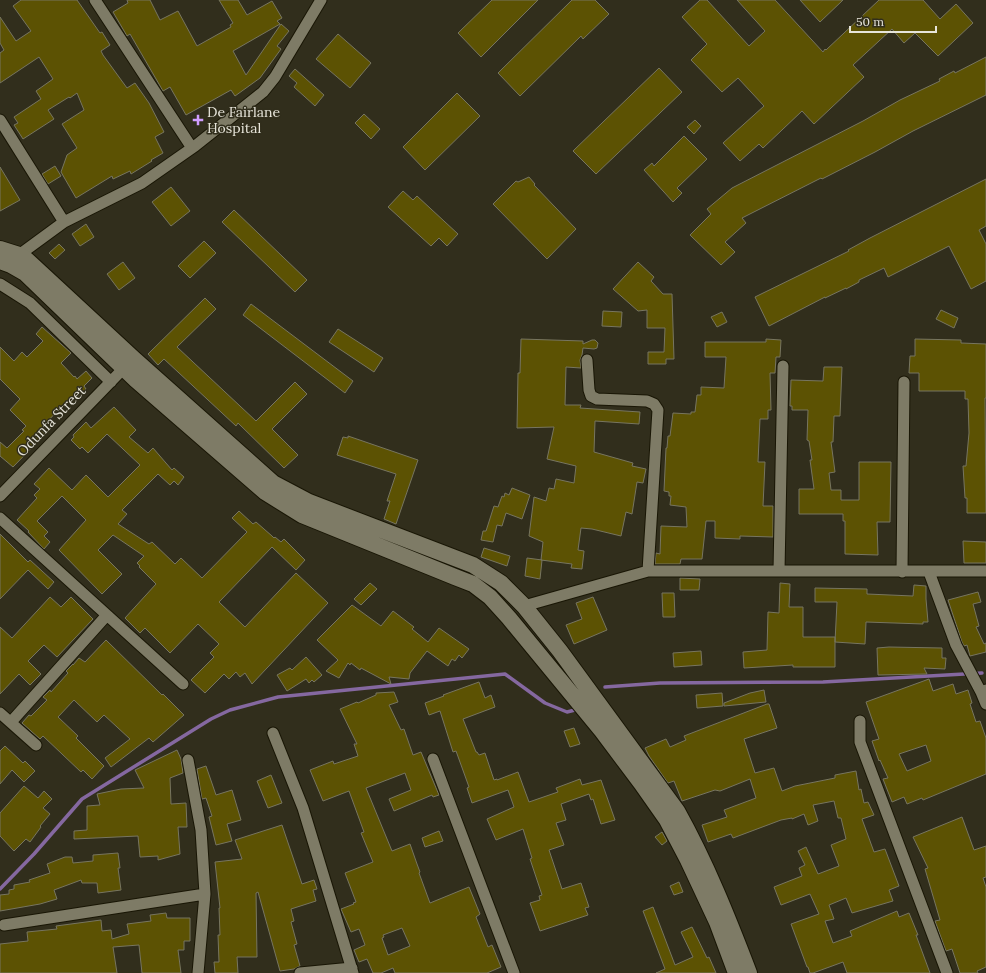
<svg xmlns="http://www.w3.org/2000/svg" width="986" height="973" font-family="Lora,serif">
	<style>
		.lines { fill: none; stroke-linecap: round; stroke-linejoin: round }
		.stream { stroke: #8568a0; stroke-width: 3.5 }
		.building { fill: #5c5203; stroke: #777560; fill-rule: evenodd }
		.minor-casing { stroke: #191605; stroke-width: 13 }
		.secondary-casing { stroke: #191605; stroke-width: 18 }
		.minor { stroke: #7e7b66; stroke-width: 11 }
		.secondary { stroke: #7e7b66; stroke-width: 16 }
		.poi-dot { fill: #d09dff; stroke: #312e1c; stroke-width: 1.5 }
		.labels { text-anchor: middle; dominant-baseline: central; stroke-width: 3; stroke-linejoin: round; paint-order: stroke }
		.poi-label { font-size: 14px; fill: #e7e5da; stroke: #312e1c; text-anchor: start }
		.street-label { font-size: 14px; fill: #e7e5da; stroke: #312e1c }
	</style>
	<rect width="100%" height="100%" fill="#312e1c"/>
	<g class="lines">
		<!-- stream -->
		<path class="stream" d="M605 687 660 683 823 682 982 673
			M0 889 34 854 82 799 211 719 230 710 278 697 505 674 545 703 567 712 575 710"/>
	</g>
	<!-- building -->
	<path class="building" d="M21 0H77L100 33 102 32 110 45 101 51 103 55 127 88 135 83 149 103 164 132 155 137 163 153 151 160 152 161 131 174 130 171 113 179 112 176 76 198 61 172 67 155 77 148 62 124 84 110 77 93 70 98 69 97 48 110 54 119 23 139 14 125 18 123 14 117 41 99 36 91 53 79 39 57 0 83V53L4 50 0 43V17L16 41 31 31 13 6Z
		M127 0H150L160 20 178 11 197 46 231 27 230 25 233 23 219 0H238L247 15 272 1 282 18 277 21 280 24 233 51 246 75 281 24 289 31 277 46 281 49 260 78 235 96 231 90 186 115 170 87 163 91 130 34 127 36 113 12 128 3Z
		M492 0H538L481 57 458 33Z
		M572 0H595L609 14 583 39 581 36 520 96 498 73Z
		M700 0H707L749 46 765 31 737 0H775L823 52 825 49 826 50 879 0H923L940 19 956 4 973 23 938 56 915 33 904 43 892 29 853 65 864 77 814 124 802 111 763 148 759 144 740 161 723 143 764 106 738 78 722 92 691 60 707 44 682 17Z
		M800 0H843L820 22Z
		M338 34 371 63 350 88 316 59Z
		M986 57V95L913 131 875 152 822 179 821 178 742 218 746 223 725 242 735 252 721 265 690 235 711 214 707 209 732 188 863 121 900 100 940 81 939 79 954 71 955 73Z
		M659 68 682 92 596 174 573 151Z
		M295 69 324 95 315 106 294 87 297 83 289 76Z
		M457 93 480 116 425 170 403 147Z
		M364 114 380 129 371 139 355 123Z
		M695 120 701 126 694 134 687 127Z
		M684 136 707 159 677 188 682 193 673 202 644 170 652 163 654 166Z
		M55 166 61 176 48 184 42 174Z
		M0 167 20 200 0 211Z
		M529 177 535 184 534 185 576 229 547 259 493 204 516 181 518 182Z
		M986 179V226L979 230 986 244V281L971 289 949 246 888 277 884 268 859 280V282L846 289V288L825 298V297L769 326 755 297 849 251 848 250 870 238Z
		M171 187 190 211 171 226 152 202Z
		M403 191 413 200 417 196 458 234 447 246 439 238 431 246 388 207Z
		M234 210 307 280 295 292 222 222Z
		M86 224 94 237 80 246 72 234Z
		M204 241 216 253 190 278 178 266Z
		M59 244 65 250 55 259 49 253Z
		M123 262 135 278 119 290 107 274Z
		M638 262 654 277 651 281 663 294H672L674 359H666V364H648V352H664L665 328H647V310L638 311 613 289Z
		M205 298 216 309 177 347 256 421 295 382 307 394 272 429 298 455 284 468 238 423 236 426 164 359 158 365 148 354Z
		M251 304 353 381 345 393 243 315Z
		M941 310 958 318 954 328 936 319Z
		M603 311 622 312 621 327 602 326Z
		M722 312 727 322 717 327 711 317Z
		M42 327 71 353 61 363 74 377 75 376 77 379 86 371 92 378 84 386 86 389 73 401 70 398 40 429 45 434 13 467 0 456V442L7 448 24 431 22 430 26 426 10 410 20 399 0 379V347L14 361 22 352 27 357 43 341 36 334Z
		M338 329 383 358 374 372 329 342Z
		M521 339 583 341V344L592 340H595L598 343 597 348 594 349 583 348 582 355 580 360 581 368 566 367 565 405H581L580 408 640 412 639 424 595 421 594 452 633 463 632 466 646 469 643 483 637 482 632 514 626 512 621 536 592 529 581 528 578 550 584 551 582 569 571 568 572 564 541 560 543 542 529 536 534 497 546 501 549 488 554 489 556 479 574 483 576 466 547 459 554 427 517 428 518 373H520Z
		M766 339 781 340 780 357H776L775 373H770L771 410H768V419H760L758 462H765L763 506H773V537L740 536V539L715 538V521H706L702 559H681L680 564H655L656 553 660 554 661 526 687 527 686 507 670 505 671 496H669V492L664 491 666 448H667L668 436H670L673 413 691 414V412H695L697 395H701V387L724 388 726 357H705V342H766Z
		M915 339 961 340V343L986 344V398H985L986 513H967V498H965L963 466H966L969 433 968 399H965V391H919V373H909L910 356H915Z
		M824 367H842L840 416H834L833 442H831L835 472 829 473 831 490H841V500H859V462H891L890 522H877L878 555 845 554V521H843V514H799V489H814L810 460H812L809 441 807 440 808 410H792V406H790L791 380 823 381Z
		M114 407 136 430 129 437 148 453 153 448 172 470 174 468 184 477 178 485 174 481 170 485 158 474 122 510 127 514 118 524 149 544 152 542 175 564 181 558 202 578 247 532 232 518 239 511 253 524 256 522 272 536 274 538 275 537 281 542 284 539 305 560 296 570 272 547 219 602 245 627 296 573 328 603 252 684 245 673 240 677 236 672 229 679 224 674 205 693 191 680 214 657 210 653 219 644 198 624 170 653 145 628 140 633 125 618 156 584 139 567 140 566 137 563 144 556 113 535 98 550 122 574 102 594 59 550 86 520 62 496 37 521 48 532 44 536 50 542 44 549 28 532 29 531 17 520 37 498 34 495 40 489 34 484 49 468 72 490 86 475 108 497 140 465 107 434 88 453 82 447 80 449 71 440 74 437 73 435 86 422 91 428Z
		M348 436 418 460 396 524 384 519 390 501H387L396 474 337 455 343 437 348 438Z
		M512 488 530 495 522 519 506 513 502 526 497 525 493 542 481 540 483 531H486L494 506 498 507 502 496 504 497 505 493 509 495Z
		M0 534 28 562 30 560 54 582 48 589 28 570 0 599Z
		M963 541 986 542V563H964Z
		M484 548 510 556 507 566 481 557Z
		M527 558 542 560 540 579 525 576Z
		M680 578 700 579 699 590H680Z
		M370 583 377 589 361 605 354 599Z
		M780 583 790 584 789 607H803V637H835V667H793V665L744 668 743 652 767 650 768 612 779 613Z
		M914 585 926 586V599L928 622H923V624L866 622 865 644 835 642 837 602H815V588L867 589V594L913 596Z
		M978 592 981 602 973 604 979 626 976 627 984 644 986 643V652L970 656 967 645 964 646 962 642 948 600Z
		M662 593H674L675 617H663Z
		M50 597 61 607 71 597 93 619 57 657 44 645 28 661 41 674 30 685 19 674 0 694V627L12 638Z
		M593 597 607 630 574 644 566 625 582 619 576 603Z
		M352 605 381 626 393 611 414 627 412 629 428 642 439 628 469 649 462 658 459 655 455 661 452 659 448 666 427 651 410 673 409 679 389 677 391 684 361 668 360 670 351 663 350 665 348 663 339 678 326 671 338 660 317 640Z
		M106 640 162 695 163 694 184 715 153 742 149 738 111 767 105 758 130 739 104 715 97 722 74 700 58 717 78 736 76 738 104 766 92 779 83 770 81 772 43 736 40 739 22 723 29 715 31 716 47 700 43 697 50 690 51 692 68 673 66 671 73 664V665L79 658 85 662Z
		M889 647 942 648V658H946L945 669 924 668 927 674 878 675 877 648Z
		M701 651 702 665 674 667 673 653Z
		M306 657 322 675 314 682 312 680 309 683 306 679 287 691 277 675 290 668 292 670Z
		M929 679 933 691 953 684 956 694 968 690 972 703 970 704 976 722 980 721 986 738V774L923 800 922 798 907 804 904 797 892 802 883 779 888 778 880 760 879 761 872 741 879 739 866 702ZM926 745 931 761 907 771 899 754Z
		M479 682 485 698 491 695 495 707 463 719 476 752H477L479 755 485 753 494 780 497 779V780L518 772 529 802 558 792 556 788 580 779 582 785 601 780 615 820 601 824 593 799 591 800 589 794 561 804 566 820 556 823 564 845 549 850 562 889 581 883 589 907 585 908 588 915 540 931 530 903 540 900 539 896 542 895 530 859 532 858 523 829 496 840 487 819 514 807 508 790 472 803 467 788 469 787 456 751 453 752 440 711 429 715 425 703 444 696 443 695Z
		M764 690 766 702 724 706V703L750 693Z
		M394 692 398 702 389 705 401 730 404 729 413 755 421 752 439 795 433 797 432 795 394 811 389 799 411 790 405 773 366 788 392 851 410 844 417 864 420 872 419 873 430 903 469 887 480 914 476 917 488 947 492 945 501 967 487 973H395L393 968 381 973H373L367 959 359 962 354 950 365 945 359 929 351 932 341 909 354 904 353 903 356 902 345 873 373 862 361 833 364 832 349 791 323 801 310 770 333 761 334 764 358 756 354 744H357L340 709 357 702 358 703 376 695V693ZM402 928 410 946 388 955 382 938 384 937 383 935Z
		M722 693 723 706 697 708 696 695Z
		M767 704H769L777 728 744 739 755 773 774 768 782 791 795 786 835 778V775L856 771 859 790 861 789 864 803 868 802 874 815 862 819 874 852 885 849 899 886 889 890 893 901 852 913 846 898 829 905 834 919 825 921 833 943 852 936 850 931 897 911 899 917 909 913 918 935H916L930 973H847L843 962 813 973H810L808 967H807L791 924 819 914 810 894 781 905 774 887 802 876 799 868 805 865 798 851 806 847 818 874 839 866 831 845 846 839 841 818H838L834 801 813 805 818 821 808 825 804 814 792 819V818L781 820 733 838 731 834 708 842 702 825 727 817 724 810 756 798 750 779 720 791 715 790 682 801 674 781 668 783 649 756 645 748 666 739 670 747 686 740 684 736Z
		M574 728 580 744 570 747 564 731Z
		M5 746 23 763 25 761 35 771 24 782 12 770 0 784V751Z
		M177 750 181 759 183 773 170 778 171 804 186 803 187 827H178L180 854 158 860V856L140 857 138 836 74 839V831L87 830V806L100 805 97 794 121 789 144 788 135 770Z
		M206 766 216 795 232 790 241 820 227 824 232 841 216 845 209 817 212 816 206 798 202 799 197 769Z
		M271 775 282 803 268 808 257 781Z
		M24 786 38 798 44 791 52 799 43 808 50 814 40 826 41 827 30 842 26 839 14 851 0 836V813Z
		M962 817 974 850 986 846V877L983 878 986 887V967L977 971 978 973H960L952 949 946 951 935 921 940 920 925 869 928 868 913 837Z
		M282 825 302 884 314 880 317 889 313 890 316 901 291 909 294 921 291 922 297 944 294 945 300 966 294 969 280 971 258 892 256 893 257 957H237L238 973H215L214 962H219L218 935H220L219 908H220L215 862 242 859 235 840Z
		M439 831 443 841 425 847 422 838Z
		M662 832 667 841 662 845 655 837Z
		M118 853 120 868H118L121 890 98 893 97 883H82L81 880 54 890 57 899 40 904 0 911V895L9 894V890L14 889V885L30 882 29 880 50 873 47 864 65 857H72L73 863 93 861V855Z
		M679 882 683 892 674 895 670 886Z
		M653 907 675 965 693 957 681 932 692 927 707 958 709 957 716 973H656L665 969 643 911Z
		M166 913 167 918H190V941H184V950H178L181 973H142L139 945 113 947 117 973H0V944L28 941 27 932 57 929 56 926 101 920 102 931 111 930 112 939 129 934 127 924 151 921 150 915Z"/>
	<g class="lines">
		<!-- minor casing -->
		<g class="minor-casing">
			<path id="minor" d="M95 0 192 148 195 146
				M0 120 64 222
				M19 255 64 222 142 183 195 146 263 92 275 77 321 0
				M0 284 30 303 111 382
				M587 360 589 390 591 396 597 399 647 401 654 404 658 410 648 571
				M0 496 124 368
				M0 518 183 684
				M779 571 783 366
				M902 572 904 382
				M929 572 956 645 981 692
				M524 606 648 571H986
				M986 690 981 692 986 704
				M0 713 36 745
				M860 721V742L947 973
				M11 722 107 615
				M273 733 303 808 353 973
				M433 759 514 973
				M188 760 201 830 205 894 198 973
				M4 925 205 894
				M300 973 352 968"/>
		</g>
		<!-- secondary casing -->
		<g class="secondary-casing">
			<path id="secondary" d="M0 249 19 255 27 260 133 358 273 483 309 502 473 565 501 583 524 606 560 651 677 811C706 863 728 918 749 973
				M0 261 11 265 25 273 136 380 265 492 302 515 455 577 473 584 490 597 509 618 602 731 641 783 667 820 688 860 717 922 736 973"/>
		</g>
		<!-- minor -->
		<use href="#minor" class="minor"/>
		<!-- secondary -->
		<use href="#secondary" class="secondary"/>
	</g>
	<!-- markers -->
	<path class="poi-dot" d="M196 114h4v4h4v4h-4v4h-4v-4h-4v-4h4z"/>
	<g class="labels">
		<!-- poi labels -->
		<g class="poi-label">
			<text x="207" y="112">De Fairlane<tspan x="207" dy="16">Hospital</tspan></text>
		</g>
		<!-- street labels -->
		<g class="street-label">
			<text transform="translate(51 421) rotate(-46)">Odunfa Street</text>
		</g>
	</g>
	<!-- scale -->
	<path d="M850 26v6h86v-6" fill="none" stroke="#e7e5da" stroke-width="2"/>
	<text x="856" y="26" font-size="12" fill="#e7e5da" stroke="#312e1c" stroke-width="3" paint-order="stroke">50 m</text>
</svg>
